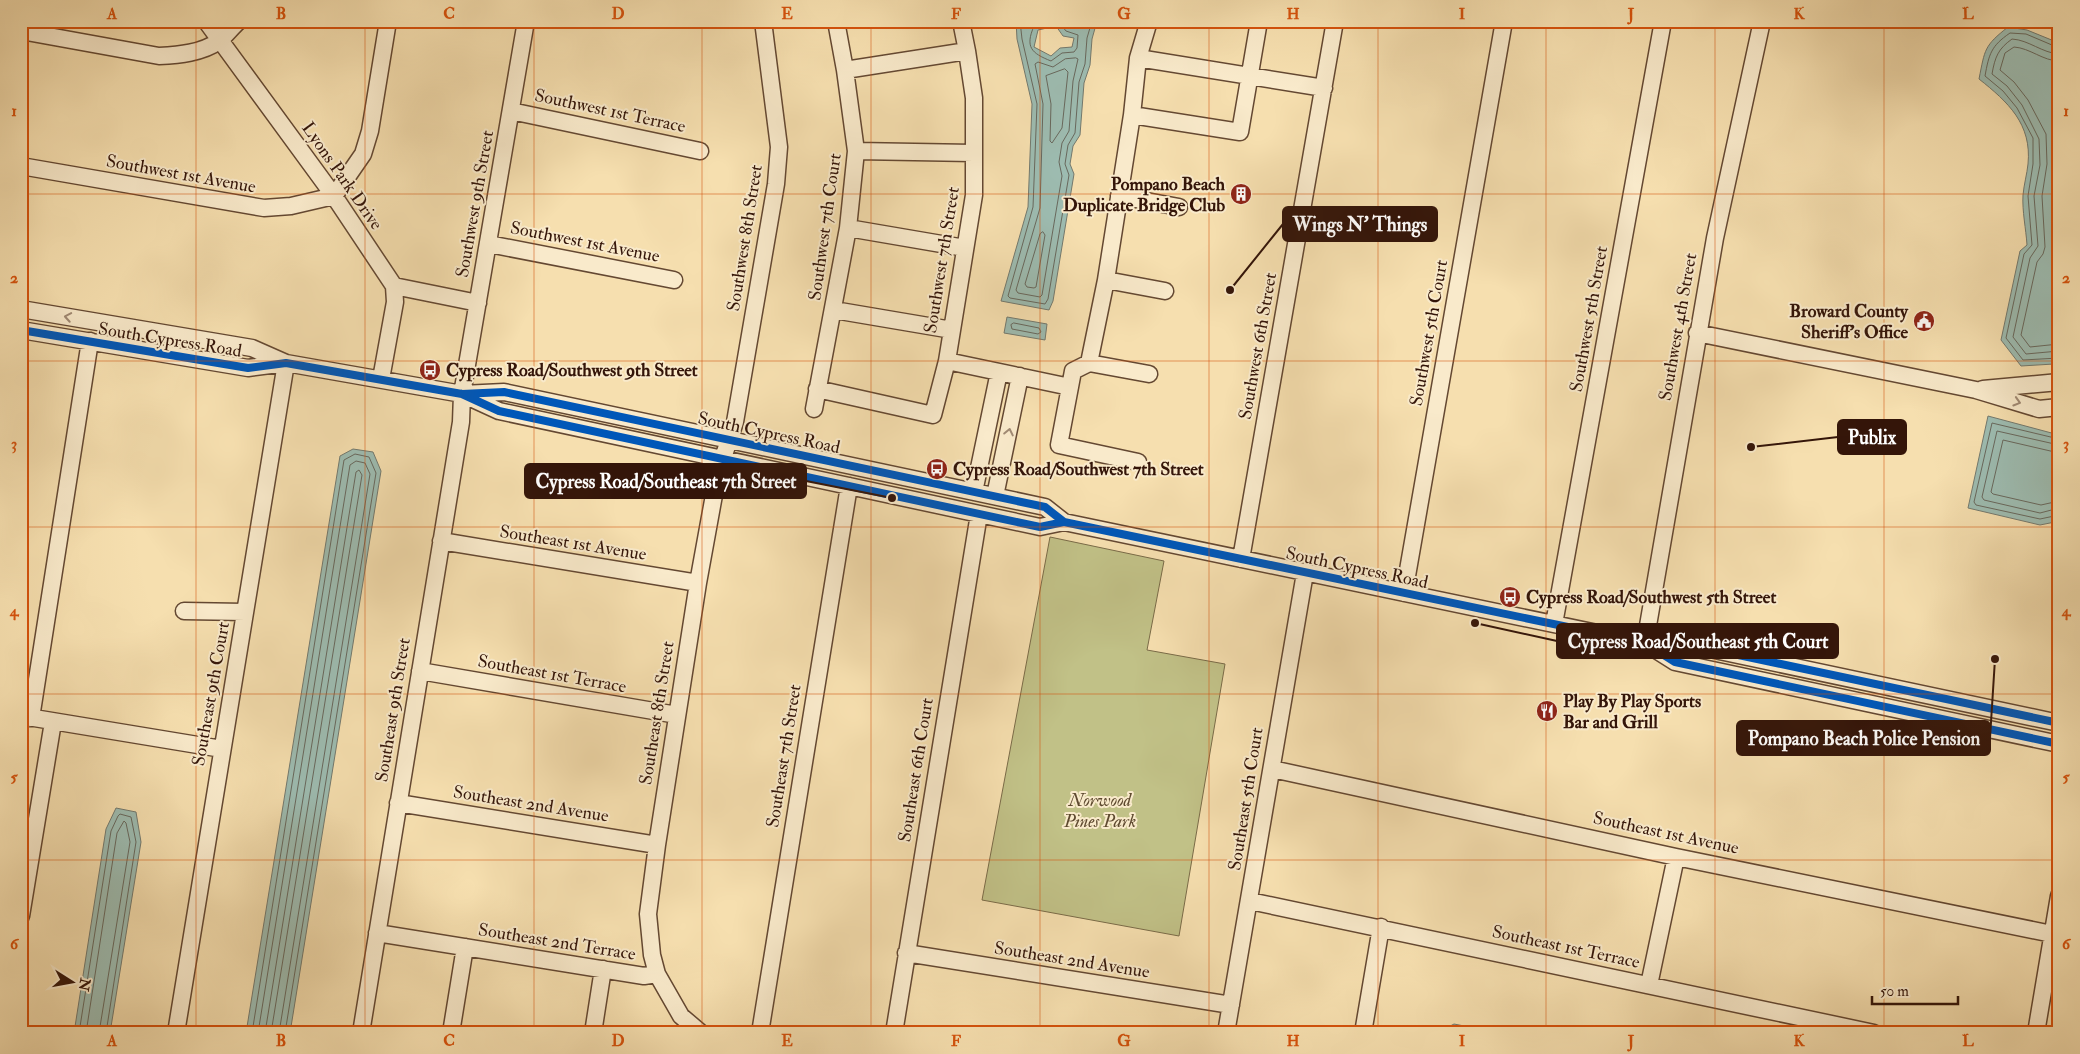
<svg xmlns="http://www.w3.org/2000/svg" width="2080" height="1054" font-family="'IM FELL Double Pica',serif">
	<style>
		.green { fill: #c1c187; stroke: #7a6b48 }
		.water { fill: #9dbcb1; stroke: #73796e; fill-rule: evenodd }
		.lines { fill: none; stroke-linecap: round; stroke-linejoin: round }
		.shore { stroke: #68685d; stroke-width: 1 }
		.minor-casing { stroke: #644832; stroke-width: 19 }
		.minor { stroke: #f9eacb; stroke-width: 16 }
		.cycleway-casing { stroke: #f9eacb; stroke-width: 11 }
		.cycleway { stroke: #0057b8; stroke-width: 8 }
		.oneway { stroke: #a08a74 }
		.grid { fill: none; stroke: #d6520c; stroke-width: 1; stroke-opacity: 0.55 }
		.labels { text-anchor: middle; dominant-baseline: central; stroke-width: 4; stroke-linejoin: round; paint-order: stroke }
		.street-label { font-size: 18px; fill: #341509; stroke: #f9eacb }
		.poi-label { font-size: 18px; font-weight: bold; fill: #341509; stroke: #f9eacb; text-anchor: start }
		.park-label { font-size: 18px; font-style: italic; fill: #5e492f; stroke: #f9eacb }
		.leader { fill: none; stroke: #341509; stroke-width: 2 }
		.callout-dot { fill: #341509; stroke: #f9eacb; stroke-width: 2 }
		.callout { fill: #341509; stroke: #341509; stroke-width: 2 }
		.callout-label { font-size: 19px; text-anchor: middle; font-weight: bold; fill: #fff }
		.neatline { fill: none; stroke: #d6520c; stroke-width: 2 }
		.grid-label { font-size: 16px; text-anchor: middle; font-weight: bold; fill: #d6520c }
	</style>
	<rect width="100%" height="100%" fill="#f6dfaf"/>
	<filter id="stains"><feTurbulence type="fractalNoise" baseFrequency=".004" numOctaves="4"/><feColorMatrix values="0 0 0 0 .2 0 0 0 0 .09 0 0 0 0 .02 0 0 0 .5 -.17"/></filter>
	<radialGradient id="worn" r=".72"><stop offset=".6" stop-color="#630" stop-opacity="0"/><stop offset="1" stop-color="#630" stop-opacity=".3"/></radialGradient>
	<!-- green -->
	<path class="green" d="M1050 537 1164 561 1147 650 1225 664 1179 936 982 900Z"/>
	<!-- water -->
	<path class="water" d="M1016 21H1097L1092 39 1090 65 1084 83 1080 135 1073 146 1070 164 1074 174 1053 301 1049 310 1001 301 1028 207 1032 104 1017 39ZM1056 26 1063 36 1074 38 1072 47 1060 48 1051 56 1034 47 1038 30Z
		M2008 27 2027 30 2059 43V361L2054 364 2021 366 2001 340 2020 251 2027 245C2026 229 2022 211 2023 195 2024 184 2027 174 2028 164 2032 124 2008 102 1979 79 1985 49 1984 46 2008 27Z
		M1007 317 1047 324 1045 340 1004 333Z
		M1988 416 2059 435V517L2055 522 2040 525 1968 508Z
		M353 449 373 452 381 471 290 1033H246L340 456Z
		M116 808 136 812 141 842 110 1033H74L106 829Z
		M1454 1024 1500 1033H1437Z"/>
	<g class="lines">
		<!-- shore -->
		<path class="shore" d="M1020 21 1022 39 1037 104 1033 207 1008 296 1010 298 1045 304 1048 299 1069 175 1065 164 1068 145 1075 133 1079 82 1085 64 1087 38 1092 21
			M1052 21 1034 26C1025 47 1031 53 1051 61L1062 53 1074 52 1077 48 1078 35 1066 31 1058 21
			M2059 48 2026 34 2010 33C1991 46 1989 54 1985 76L2003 91 2017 108 2033 138V164L2028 196 2032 245 2024 254 2006 338 2023 360 2059 358
			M2059 54C2042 53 2029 40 2012 39 1998 49 1995 57 1992 74L2007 86 2022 105 2039 139 2040 165 2034 196 2038 246 2030 258 2013 337 2026 354 2059 351
			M1076 58 1078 59 1073 81 1069 131 1062 143 1059 162 1062 176 1042 295 1040 297 1018 293 1016 290 1040 208 1043 104 1035 64 1038 62 1053 67 1065 59Z
			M2059 61C2043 61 2030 48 2014 47L2005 53 2000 70 2014 82 2028 100 2046 134 2047 164 2042 196 2045 247 2043 254 2037 262 2021 335 2030 347 2059 344
			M1065 69 1068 72 1062 128 1052 143 1050 141 1051 104 1046 76Z
			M1043 232 1045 235 1036 287 1034 288 1027 287 1025 284 1040 234Z
			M1014 323 1039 328 1041 332 1038 334 1012 329 1011 325Z
			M2059 439 1992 423 1974 502 1976 505 2040 519 2059 515
			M2059 445 1997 431 1982 497 1984 500 2040 513 2059 508
			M2059 453 2003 440 1991 492 1993 494 2041 505 2059 501
			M79 1033 111 831 118 816 120 814 131 817 136 842 106 1033
			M86 1033 117 833 124 821 126 823 130 842 99 1033
			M252 1033 344 460 355 454 369 457 376 473 285 1033
			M258 1033 350 465 356 461 365 463 370 474 279 1033
			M265 1033 356 472 359 470 362 475 271 1033"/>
		<!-- minor casing -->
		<g class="minor-casing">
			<path id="minor" d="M206 21 334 196 394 286 478 303
				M21 31 159 56C179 55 202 53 219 41 226 35 232 27 239 21
				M1138 58 1324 88
				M845 70 967 51
				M511 111 700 151
				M1132 115 1240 132 1259 21
				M856 151 973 153
				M21 166 264 208 291 206 334 196 363 154 370 131 388 21
				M1119 196 1179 207
				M848 228 965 248
				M489 244 674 280
				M1106 280 1165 291
				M21 309 252 348 286 363 462 394 504 392 1045 507 1064 522
				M834 310 952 330
				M21 330 248 368 286 363
				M1697 333 1976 390 2039 409 2059 407
				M947 361 1070 387
				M1089 363 1149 374
				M381 379 395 302 394 286
				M817 389 933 415 947 361 974 195V98L967 51 961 21
				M1983 389 2059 382
				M462 394 499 411 1040 527 1064 522 1645 643 1677 642 2059 723
				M814 409 848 228 856 151 845 70 836 21
				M1138 462 1059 445 1073 371 1089 363 1106 280 1132 115 1138 58 1149 21
				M974 492 999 372
				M995 496 1020 376
				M441 541 698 583
				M1241 559 1335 21
				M1404 593 1504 21
				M184 611 245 612
				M1554 624 1663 21
				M1645 643 1715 238 1762 21
				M1645 643 1675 662 2059 744
				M420 671 677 715
				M22 716 222 749
				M31 718 90 341
				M1272 769 1676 857 2052 934
				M398 803 657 845
				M1250 901 1874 1033
				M21 916 53 722
				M377 933 644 976 657 974
				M906 953 1231 1005
				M1649 985 1676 857
				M176 1033 286 363
				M361 1033 461 422 462 394 526 21
				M451 1033 465 947
				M593 1033 603 969
				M701 1033 681 1016 657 974 652 955 648 914 657 845 698 583 718 473 735 422 776 184 779 147 763 21
				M760 1033 849 486
				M894 1033 979 514
				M1226 1033 1305 573
				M1363 1033 1381 927
				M2036 1033 2059 896"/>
		</g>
		<!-- minor -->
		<use href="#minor" class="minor"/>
		<!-- cycleway casing -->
		<g class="cycleway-casing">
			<path id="cycleway" d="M21 330 248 368 286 363 462 394 504 392 1045 507 1064 522
				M462 394 499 411 1040 527 1064 522 1645 643 1677 642 2059 723
				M1645 643 1675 662 2059 744"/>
		</g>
		<!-- cycleway -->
		<use href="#cycleway" class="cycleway"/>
	</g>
	<!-- one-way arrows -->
	<defs><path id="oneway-chevron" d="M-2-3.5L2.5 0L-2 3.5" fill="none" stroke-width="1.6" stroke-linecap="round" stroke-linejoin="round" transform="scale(1.25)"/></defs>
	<g class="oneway">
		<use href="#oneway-chevron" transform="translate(68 317) rotate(-170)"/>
		<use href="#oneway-chevron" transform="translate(2017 402) rotate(17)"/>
		<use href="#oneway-chevron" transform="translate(1009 432) rotate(-78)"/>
	</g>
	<!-- grid -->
	<path class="grid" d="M196 21V1033M365 21V1033M534 21V1033M702 21V1033M871 21V1033M1040 21V1033M1209 21V1033M1378 21V1033M1546 21V1033M1715 21V1033M1884 21V1033M21 194H2059M21 361H2059M21 527H2059M21 694H2059M21 860H2059"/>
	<!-- icons -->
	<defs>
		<g id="building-disc" transform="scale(1.125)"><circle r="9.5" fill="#8f2418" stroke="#f9eacb"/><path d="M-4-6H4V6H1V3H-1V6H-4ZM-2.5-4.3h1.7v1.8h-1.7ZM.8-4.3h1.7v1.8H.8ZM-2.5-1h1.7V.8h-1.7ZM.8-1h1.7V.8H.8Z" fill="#fff"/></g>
		<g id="civic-disc" transform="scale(1.125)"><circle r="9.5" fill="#8f2418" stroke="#f9eacb"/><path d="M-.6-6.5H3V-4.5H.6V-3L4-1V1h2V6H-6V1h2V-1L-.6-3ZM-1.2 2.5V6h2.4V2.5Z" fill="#fff"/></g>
		<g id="bus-disc" transform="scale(1.125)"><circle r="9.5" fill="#8f2418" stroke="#f9eacb"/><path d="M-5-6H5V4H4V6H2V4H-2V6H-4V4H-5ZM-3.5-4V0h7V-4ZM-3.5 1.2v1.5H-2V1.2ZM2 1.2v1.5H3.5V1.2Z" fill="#fff"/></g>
		<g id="restaurant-disc" transform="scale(1.125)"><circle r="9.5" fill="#8f2418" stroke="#f9eacb"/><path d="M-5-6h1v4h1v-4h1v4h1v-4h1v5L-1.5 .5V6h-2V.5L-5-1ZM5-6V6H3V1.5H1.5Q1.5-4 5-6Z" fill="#fff"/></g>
	</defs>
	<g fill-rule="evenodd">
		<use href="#building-disc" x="1241" y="194"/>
		<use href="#civic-disc" x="1924" y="321"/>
		<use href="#bus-disc" x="430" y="370"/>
		<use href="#bus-disc" x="937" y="469"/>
		<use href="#bus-disc" x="1510" y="597"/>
		<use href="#restaurant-disc" x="1547" y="711"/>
	</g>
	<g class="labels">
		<!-- street labels -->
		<g class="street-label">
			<text transform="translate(610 111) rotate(12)">Southwest 1st Terrace</text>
			<text transform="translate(181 174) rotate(10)">Southwest 1st Avenue</text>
			<text transform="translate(342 176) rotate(55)">Lyons Park Drive</text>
			<text transform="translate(475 204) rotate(-80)">Southwest 9th Street</text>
			<text transform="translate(825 227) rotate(-82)">Southwest 7th Court</text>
			<text transform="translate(745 238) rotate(-81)">Southwest 8th Street</text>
			<text transform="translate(585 242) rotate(11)">Southwest 1st Avenue</text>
			<text transform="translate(942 260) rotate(-81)">Southwest 7th Street</text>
			<text transform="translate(1589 319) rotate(-80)">Southwest 5th Street</text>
			<text transform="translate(1678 327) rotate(-80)">Southwest 4th Street</text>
			<text transform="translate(1429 333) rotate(-80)">Southwest 5th Court</text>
			<text transform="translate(170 340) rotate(9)">South Cypress Road</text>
			<text transform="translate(1258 346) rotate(-80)">Southwest 6th Street</text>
			<text transform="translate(769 433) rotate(12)">South Cypress Road</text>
			<text transform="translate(573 543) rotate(9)">Southeast 1st Avenue</text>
			<text transform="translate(1357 568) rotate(12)">South Cypress Road</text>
			<text transform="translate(552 674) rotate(10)">Southeast 1st Terrace</text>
			<text transform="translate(211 694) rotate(-80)">Southeast 9th Court</text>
			<text transform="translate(393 710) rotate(-81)">Southeast 9th Street</text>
			<text transform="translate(657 713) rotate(-81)">Southeast 8th Street</text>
			<text transform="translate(784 756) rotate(-81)">Southeast 7th Street</text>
			<text transform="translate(916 770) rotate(-81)">Southeast 6th Court</text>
			<text transform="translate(1246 799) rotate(-81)">Southeast 5th Court</text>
			<text transform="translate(531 804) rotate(9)">Southeast 2nd Avenue</text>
			<text transform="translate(1666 833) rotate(12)">Southeast 1st Avenue</text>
			<text transform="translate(557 942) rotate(9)">Southeast 2nd Terrace</text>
			<text transform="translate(1566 947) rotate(12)">Southeast 1st Terrace</text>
			<text transform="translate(1072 960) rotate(9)">Southeast 2nd Avenue</text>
		</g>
		<!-- poi labels -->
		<g class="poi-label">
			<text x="1225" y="184" text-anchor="end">Pompano Beach<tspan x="1225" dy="21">Duplicate Bridge Club</tspan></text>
			<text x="1908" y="311" text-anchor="end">Broward County<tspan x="1908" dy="21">Sheriff's Office</tspan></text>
			<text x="446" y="370">Cypress Road/Southwest 9th Street</text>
			<text x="953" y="469">Cypress Road/Southwest 7th Street</text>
			<text x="1526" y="597">Cypress Road/Southwest 5th Street</text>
			<text x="1563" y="701">Play By Play Sports<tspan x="1563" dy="21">Bar and Grill</tspan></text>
		</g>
		<!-- park labels -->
		<g class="park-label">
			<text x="1100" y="800">Norwood<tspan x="1100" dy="21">Pines Park</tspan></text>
		</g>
	</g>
	<!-- callouts -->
	<path class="leader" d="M1230 290L1283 224M1751 447L1838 437M892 498L806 481M1475 623L1557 641M1995 659L1990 738"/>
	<g class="callout-dot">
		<circle cx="1230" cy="290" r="5"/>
		<circle cx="1751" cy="447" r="5"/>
		<circle cx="892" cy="498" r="5"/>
		<circle cx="1475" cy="623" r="5"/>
		<circle cx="1995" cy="659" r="5"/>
	</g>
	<g class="callout">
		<rect x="1283" y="207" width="154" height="34" rx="5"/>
		<rect x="1838" y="420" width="68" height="34" rx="5"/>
		<rect x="525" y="464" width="281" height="34" rx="5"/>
		<rect x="1557" y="624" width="281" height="34" rx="5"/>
		<rect x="1737" y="721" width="253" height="34" rx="5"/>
	</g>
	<g class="callout-label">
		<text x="1360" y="231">Wings N' Things</text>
		<text x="1872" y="444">Publix</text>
		<text x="666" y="488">Cypress Road/Southeast 7th Street</text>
		<text x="1698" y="648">Cypress Road/Southeast 5th Court</text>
		<text x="1864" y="745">Pompano Beach Police Pension</text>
	</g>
	<!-- margin -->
	<rect width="2080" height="1054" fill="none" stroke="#f6dfaf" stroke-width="55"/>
	<!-- north arrow -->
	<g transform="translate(72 982) rotate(101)" stroke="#f9eacb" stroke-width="4" paint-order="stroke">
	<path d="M0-4L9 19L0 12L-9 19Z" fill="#341509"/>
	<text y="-8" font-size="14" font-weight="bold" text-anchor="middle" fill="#341509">N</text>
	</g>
	<!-- scale -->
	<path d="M1872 996v8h86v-8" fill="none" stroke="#341509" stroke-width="2.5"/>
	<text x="1880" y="996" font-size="15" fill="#341509" stroke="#f9eacb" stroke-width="4" paint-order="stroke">50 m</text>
	<rect x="28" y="28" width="2024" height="998" class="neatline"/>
	<g class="grid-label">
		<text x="112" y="19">A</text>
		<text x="281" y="19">B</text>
		<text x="449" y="19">C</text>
		<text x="618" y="19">D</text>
		<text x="787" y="19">E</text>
		<text x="956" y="19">F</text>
		<text x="1124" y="19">G</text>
		<text x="1293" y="19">H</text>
		<text x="1462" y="19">I</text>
		<text x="1631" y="19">J</text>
		<text x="1799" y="19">K</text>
		<text x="1968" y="19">L</text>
		<text x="14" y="116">1</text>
		<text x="2066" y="116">1</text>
		<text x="14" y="283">2</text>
		<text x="2066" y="283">2</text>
		<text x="14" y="449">3</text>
		<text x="2066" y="449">3</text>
		<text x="14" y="616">4</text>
		<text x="2066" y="616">4</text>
		<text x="14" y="782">5</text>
		<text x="2066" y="782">5</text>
		<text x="14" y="949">6</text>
		<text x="2066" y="949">6</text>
		<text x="112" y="1046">A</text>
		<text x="281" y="1046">B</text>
		<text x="449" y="1046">C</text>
		<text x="618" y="1046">D</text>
		<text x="787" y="1046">E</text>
		<text x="956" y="1046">F</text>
		<text x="1124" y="1046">G</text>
		<text x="1293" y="1046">H</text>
		<text x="1462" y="1046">I</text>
		<text x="1631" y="1046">J</text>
		<text x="1799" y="1046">K</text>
		<text x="1968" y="1046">L</text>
	</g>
	<rect width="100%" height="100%" filter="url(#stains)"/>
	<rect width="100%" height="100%" fill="url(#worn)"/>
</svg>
